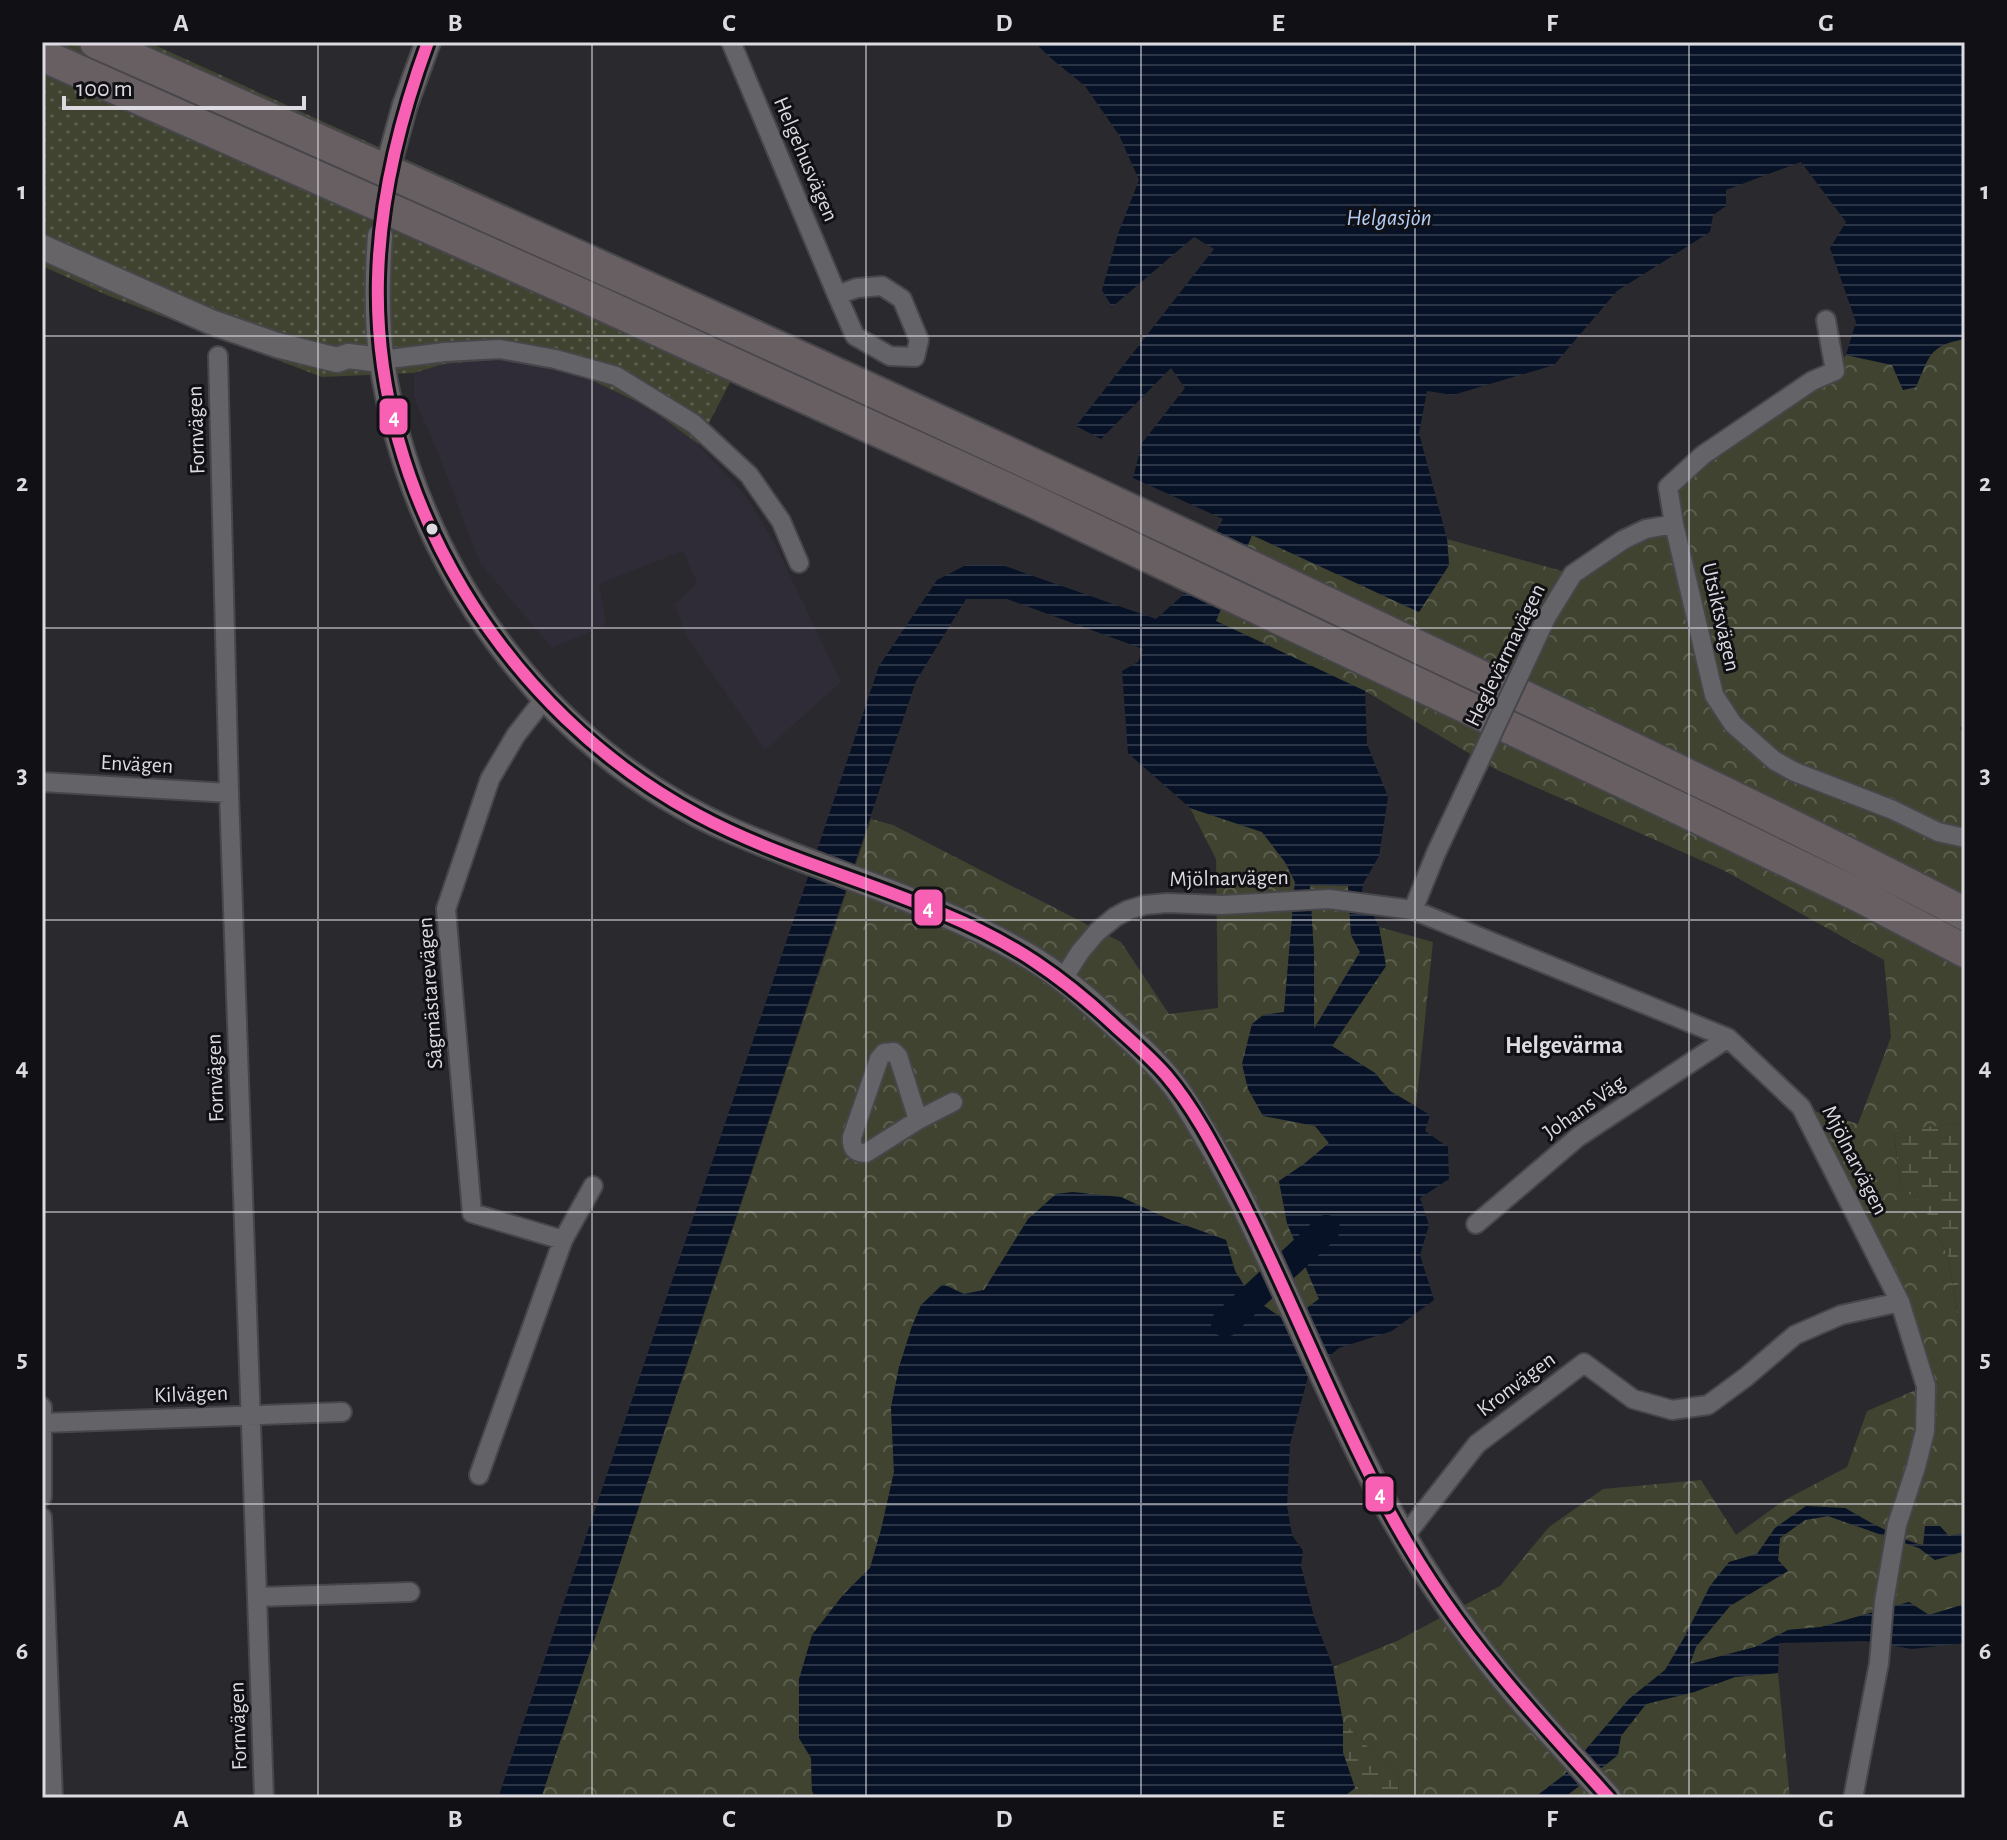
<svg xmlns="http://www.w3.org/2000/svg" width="2007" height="1840" font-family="'Alegreya Sans',sans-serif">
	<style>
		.built { fill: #2f2c38 }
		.grass { fill: url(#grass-dots) }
		.forest { fill: url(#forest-crowns) }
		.wetland { fill: url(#wetland-marsh) }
		.water { fill: url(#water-rules); fill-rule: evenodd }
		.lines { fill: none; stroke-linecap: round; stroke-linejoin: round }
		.river { stroke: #071226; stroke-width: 28 }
		.street-casing { stroke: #47464a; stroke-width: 22 }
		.secondary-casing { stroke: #47464a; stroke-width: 28 }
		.highway-casing { stroke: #47464a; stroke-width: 36 }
		.street { stroke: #646367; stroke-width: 18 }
		.secondary { stroke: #676467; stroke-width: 24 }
		.highway { stroke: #685f63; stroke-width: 32 }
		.street-bridge-casing { stroke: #47464a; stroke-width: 22; stroke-linecap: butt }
		.street-bridge { stroke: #646367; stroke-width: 18 }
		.bus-1-casing { stroke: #111014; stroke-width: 18 }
		.bus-1 { stroke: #f860b3; stroke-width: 12 }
		.grid { fill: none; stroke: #dddbe1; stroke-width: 2; stroke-opacity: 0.55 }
		.bus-dot { fill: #dddbe1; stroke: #111014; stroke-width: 3 }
		.labels { text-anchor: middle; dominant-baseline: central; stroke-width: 6; stroke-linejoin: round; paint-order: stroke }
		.street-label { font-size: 22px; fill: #dddbe1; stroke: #111014 }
		.water-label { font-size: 24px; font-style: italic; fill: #b4cff7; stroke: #111014 }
		.neighbourhood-label { font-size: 24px; font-weight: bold; fill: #dddbe1; stroke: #111014 }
		.line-badge { stroke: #111014; stroke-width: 3 }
		.badge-label { font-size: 22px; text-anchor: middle; font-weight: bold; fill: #fff }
		.neatline { fill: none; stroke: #dddbe1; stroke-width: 3 }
		.grid-label { font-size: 26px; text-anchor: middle; font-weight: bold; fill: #dddbe1 }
	</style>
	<defs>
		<pattern id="grass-dots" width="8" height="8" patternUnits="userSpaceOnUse" patternTransform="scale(2)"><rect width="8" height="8" fill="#3f432f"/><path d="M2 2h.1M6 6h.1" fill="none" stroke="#5a5e4d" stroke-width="1.8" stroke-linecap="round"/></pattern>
		<pattern id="forest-crowns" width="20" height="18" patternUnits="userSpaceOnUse" patternTransform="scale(2)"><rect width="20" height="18" fill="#3f432f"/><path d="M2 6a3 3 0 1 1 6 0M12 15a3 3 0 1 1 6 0" fill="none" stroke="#5a5e4d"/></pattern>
		<pattern id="wetland-marsh" width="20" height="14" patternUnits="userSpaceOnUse" patternTransform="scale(2)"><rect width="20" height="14" fill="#3f432f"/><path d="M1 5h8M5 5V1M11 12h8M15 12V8" fill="none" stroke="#5a5e4d"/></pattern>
		<pattern id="water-rules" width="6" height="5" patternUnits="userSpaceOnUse" patternTransform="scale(2)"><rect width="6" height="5" fill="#071226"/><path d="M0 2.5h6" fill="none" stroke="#2b3445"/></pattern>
	</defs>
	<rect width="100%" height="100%" fill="#2a292d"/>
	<!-- built -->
	<path class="built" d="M508 359 576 373 648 407 698 444 745 495 773 540 841 682 765 750 686 636 675 604 697 583 683 551 599 584 606 625 552 648 480 563 438 453 414 398V373L444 364Z"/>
	<!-- grass -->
	<path class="grass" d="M42 42H148L762 321 698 444 648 407 576 373 508 359 444 364 414 373 322 377 109 296 42 266Z"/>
	<!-- forest -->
	<path class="forest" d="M1965 339V560L1963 587 1965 592V722L1960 728 1965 740V1126L1961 1123 1894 1132 1900 1187 1922 1202 1948 1256 1958 1316 1965 1339V1468L1963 1477 1965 1494V1533L1948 1536 1924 1546C1896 1536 1870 1523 1845 1508L1775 1528 1757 1554 1729 1562 1665 1670 1629 1699 1564 1775 1534 1798H1398L1399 1778 1343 1722 1333 1667 1397 1641 1500 1586 1549 1527 1603 1489 1701 1480 1736 1535 1783 1501 1847 1467 1867 1411 1925 1386 1900 1302 1801 1107 1858 1124 1891 1037 1884 960 1723 870 1497 770 1365 691 1215 621 1252 535 1419 612 1449 565 1447 539 1573 574 1674 524 1668 487 1835 371 1846 355 1892 365 1903 390 1916 387C1929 356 1929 345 1965 339Z
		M1190 808 1262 832 1285 862 1295 882 1284 1013 1263 1015 1297 1121 1315 1126 1329 1143 1304 1164 1279 1181 1287 1223 1319 1299 1288 1322 1252 1298 1235 1271 1226 1240 1168 1219 1121 1197 1019 1234 984 1290 964 1294 891 1407 894 1472 881 1530 870 1568 843 1595 812 1635 799 1738 811 1758 812 1791 816 1798H541L871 819 893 825 1121 942 1169 1014 1218 1008 1216 859Z
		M1309 884 1348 886 1351 935 1360 952 1313 1030 1314 955Z
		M1379 927 1433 942 1416 1106 1390 1091 1375 1073 1332 1046 1386 966Z
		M1828 1516 1919 1548 1935 1560 1965 1551V1604L1929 1615 1909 1602 1821 1627 1788 1630 1755 1647 1689 1665 1695 1647 1730 1606 1788 1571 1778 1560 1780 1538 1805 1520Z
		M1778 1673 1790 1798H1564L1621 1736 1646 1704 1694 1692 1735 1677Z"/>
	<!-- wetland -->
	<path class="wetland" d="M1961 1123 1965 1126V1339L1958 1316 1948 1256 1922 1203 1900 1187 1894 1131Z
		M1343 1722 1399 1778 1398 1798H1342L1355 1788 1343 1752Z"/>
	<!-- water -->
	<path class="water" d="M1034 42H1965V339C1929 345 1929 357 1916 387L1903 390 1892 365 1846 355 1856 322 1830 248 1846 222 1801 162 1726 190V206L1713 215 1710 232 1617 291 1554 365 1453 395 1427 391 1419 433 1447 539 1449 565 1419 612 1252 535 1216 621 1365 691 1367 744 1388 797 1379 856 1363 884 1362 892 1379 927 1386 966 1332 1046 1375 1073 1390 1091 1430 1115 1425 1131 1448 1147 1449 1179 1420 1198 1429 1225 1420 1255 1434 1300 1392 1331 1339 1348 1309 1373 1290 1444 1287 1506 1292 1535 1303 1551 1301 1566 1314 1617 1333 1667 1343 1722V1753L1355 1788 1342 1798H816L812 1791 811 1758 799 1738V1679L812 1635 843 1595 870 1568 881 1530 894 1472 891 1407 899 1367 912 1326 921 1305 943 1284 964 1294 984 1290 1028 1219 1056 1194 1073 1192 1121 1197 1168 1219 1226 1240 1235 1271 1252 1298 1288 1322 1319 1299 1287 1223 1279 1181 1304 1164 1329 1143 1315 1126 1263 1116 1248 1089 1242 1064 1252 1024 1263 1015 1284 1012 1295 882 1285 862 1262 832 1190 808 1128 753 1122 671 1138 662 1143 649 1007 599H966L916 681 541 1798H498L879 666 937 580 966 565H1002L1156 619 1182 596 1223 519 1133 478 1142 443 1185 388 1171 368 1101 439 1076 426 1214 249 1194 237 1112 307 1102 290 1118 234 1139 180 1119 135 1085 86 1053 60ZM1310 885 1348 886 1351 935 1360 952 1314 1029V955Z
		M1806 1506 1845 1508 1871 1523 1903 1539 1923 1546 1925 1526H1940L1949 1536 1965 1533V1551L1935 1560 1919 1548 1828 1516 1805 1520 1780 1538 1778 1560 1788 1571 1730 1606 1696 1647 1690 1664 1755 1647 1788 1630 1821 1627 1909 1602 1929 1615 1965 1604V1643L1912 1649 1865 1641 1779 1643 1778 1673 1735 1677 1694 1692 1646 1704 1621 1736 1618 1755 1564 1798H1534L1564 1775 1629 1699 1665 1670 1684 1638 1710 1586 1729 1562 1757 1554 1775 1528Z"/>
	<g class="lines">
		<!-- river -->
		<path class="river" d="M1225 1323 1326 1229"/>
		<!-- street casing -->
		<g class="street-casing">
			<path id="street" d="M731 42 837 295 855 336 890 356 915 357 919 340 902 299 882 286 857 288 837 295
				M1826 320 1835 371 1812 381 1703 455 1668 487 1674 524 1714 695 1733 724 1775 761 1795 772 1893 810 1938 832 1965 838
				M218 356 229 793 264 1798
				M381 360 445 352 500 349 555 359 616 376 694 424 749 475 781 521 799 563
				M1546 618 1573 574 1623 540 1646 529 1674 524
				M545 698 516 735 490 779 446 909 472 1213 563 1240
				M42 782 229 793
				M1413 910 1436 853 1477 766
				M1063 979 1080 952 1097 932 1115 917 1128 910 1145 905 1167 903 1222 905 1329 899 1413 910 1728 1038 1801 1107 1900 1302 1926 1386 1925 1431 1916 1467 1897 1525 1884 1602 1879 1663 1853 1798
				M918 1120 898 1056 894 1052 884 1053 879 1059 852 1137C851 1148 855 1153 866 1153L918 1120 953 1102
				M1476 1224 1578 1137 1728 1038
				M42 1407V1497
				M43 1423 342 1412
				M479 1475 563 1240 593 1186
				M42 1517 53 1798
				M1404 1537 1477 1444 1584 1363 1633 1399 1672 1410 1708 1405 1746 1377 1795 1335 1841 1315 1900 1302
				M257 1597 410 1592"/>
		</g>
		<!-- secondary casing -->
		<g class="secondary-casing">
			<path id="secondary" d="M391 156 405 105 428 42
				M380 236C377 278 376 321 382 362 411 563 545 750 732 831 829 873 932 901 1023 953 1057 972 1086 998 1114 1024 1135 1043 1156 1062 1173 1084 1182 1095 1189 1108 1196 1119 1218 1155 1238 1192 1256 1230 1295 1312 1330 1397 1372 1478 1402 1537 1438 1595 1478 1647 1518 1700 1565 1748 1609 1798
				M42 247 211 322 277 345 337 360 348 356 381 360"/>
		</g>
		<!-- highway casing -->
		<g class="highway-casing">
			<path id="highway" d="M96 42C535 236 973 433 1406 641 1593 730 1781 818 1965 914
				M42 55 584 296 1033 501 1685 811 1860 896 1965 951"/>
		</g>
		<!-- street -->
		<use href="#street" class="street"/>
		<!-- secondary -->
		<use href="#secondary" class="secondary"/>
		<!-- highway -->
		<use href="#highway" class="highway"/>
		<!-- street-bridge casing -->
		<g class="street-bridge-casing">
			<path id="street-bridge" d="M1477 766 1546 618"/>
		</g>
		<!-- street-bridge -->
		<use href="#street-bridge" class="street-bridge"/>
		<!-- bus-1 casing -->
		<g class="bus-1-casing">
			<path id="bus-1" d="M428 42C400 118 380 196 378 278 372 497 505 712 698 815 776 857 863 879 944 914 1012 942 1062 976 1116 1027 1133 1042 1151 1058 1166 1075 1195 1109 1217 1153 1238 1193 1285 1285 1323 1382 1370 1475 1404 1543 1446 1609 1495 1668 1531 1713 1571 1755 1609 1798"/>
		</g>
		<!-- bus-1 -->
		<use href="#bus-1" class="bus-1"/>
	</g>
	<!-- grid -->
	<path class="grid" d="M318 42V1798M592 42V1798M866 42V1798M1141 42V1798M1415 42V1798M1689 42V1798M42 336H1965M42 628H1965M42 920H1965M42 1212H1965M42 1504H1965"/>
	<!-- markers -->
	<circle class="bus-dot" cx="432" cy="529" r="7"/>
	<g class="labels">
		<!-- street labels -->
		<g class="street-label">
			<text transform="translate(806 159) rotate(67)">Helgehusvägen</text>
			<text transform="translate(196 430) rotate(-92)">Fornvägen</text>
			<text transform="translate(1721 617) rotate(77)">Utsiktsvägen</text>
			<text transform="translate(1505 655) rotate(-64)">Heglevärmavägen</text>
			<text transform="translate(137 764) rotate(3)">Envägen</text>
			<text transform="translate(1229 878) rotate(-1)">Mjölnarvägen</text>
			<text transform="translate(430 993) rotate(-94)">Sågmästarevägen</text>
			<text transform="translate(215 1078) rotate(-92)">Fornvägen</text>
			<text transform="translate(1584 1107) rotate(-35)">Johans Väg</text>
			<text transform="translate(1855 1160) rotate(63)">Mjölnarvägen</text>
			<text transform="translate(1516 1384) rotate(-37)">Kronvägen</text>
			<text transform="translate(191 1394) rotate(-2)">Kilvägen</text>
			<text transform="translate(238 1726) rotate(-92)">Fornvägen</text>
		</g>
		<!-- water labels -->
		<g class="water-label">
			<text x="1389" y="218">Helgasjön</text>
		</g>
		<!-- neighbourhood labels -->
		<g class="neighbourhood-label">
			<text x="1564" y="1046">Helgevärma</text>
		</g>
	</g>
	<g class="line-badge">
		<rect x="378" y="397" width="31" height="39" rx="8" fill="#f860b3"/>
		<rect x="913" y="888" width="31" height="39" rx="8" fill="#f860b3"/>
		<rect x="1364" y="1475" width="31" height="38" rx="8" fill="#f860b3"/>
	</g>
	<g class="badge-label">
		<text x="394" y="424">4</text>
		<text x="928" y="915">4</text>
		<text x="1380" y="1501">4</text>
	</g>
	<!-- border -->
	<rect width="2007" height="1840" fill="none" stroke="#111014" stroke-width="88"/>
	<!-- scale -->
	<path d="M64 96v12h240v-12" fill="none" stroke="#dddbe1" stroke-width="4"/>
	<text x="76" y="96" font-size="24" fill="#dddbe1" stroke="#111014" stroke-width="6" paint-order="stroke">100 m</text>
	<rect x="44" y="44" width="1919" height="1752" class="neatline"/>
	<g class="grid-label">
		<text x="181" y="31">A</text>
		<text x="455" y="31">B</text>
		<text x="729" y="31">C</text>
		<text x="1004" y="31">D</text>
		<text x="1278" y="31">E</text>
		<text x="1552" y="31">F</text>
		<text x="1826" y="31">G</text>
		<text x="22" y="199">1</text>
		<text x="1985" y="199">1</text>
		<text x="22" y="491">2</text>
		<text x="1985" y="491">2</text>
		<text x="22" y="783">3</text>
		<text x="1985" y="783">3</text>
		<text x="22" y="1075">4</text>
		<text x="1985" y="1075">4</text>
		<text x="22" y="1367">5</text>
		<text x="1985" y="1367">5</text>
		<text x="22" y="1659">6</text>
		<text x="1985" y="1659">6</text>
		<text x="181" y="1827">A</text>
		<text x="455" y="1827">B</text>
		<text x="729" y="1827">C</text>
		<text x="1004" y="1827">D</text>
		<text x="1278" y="1827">E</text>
		<text x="1552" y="1827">F</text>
		<text x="1826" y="1827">G</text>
	</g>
</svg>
